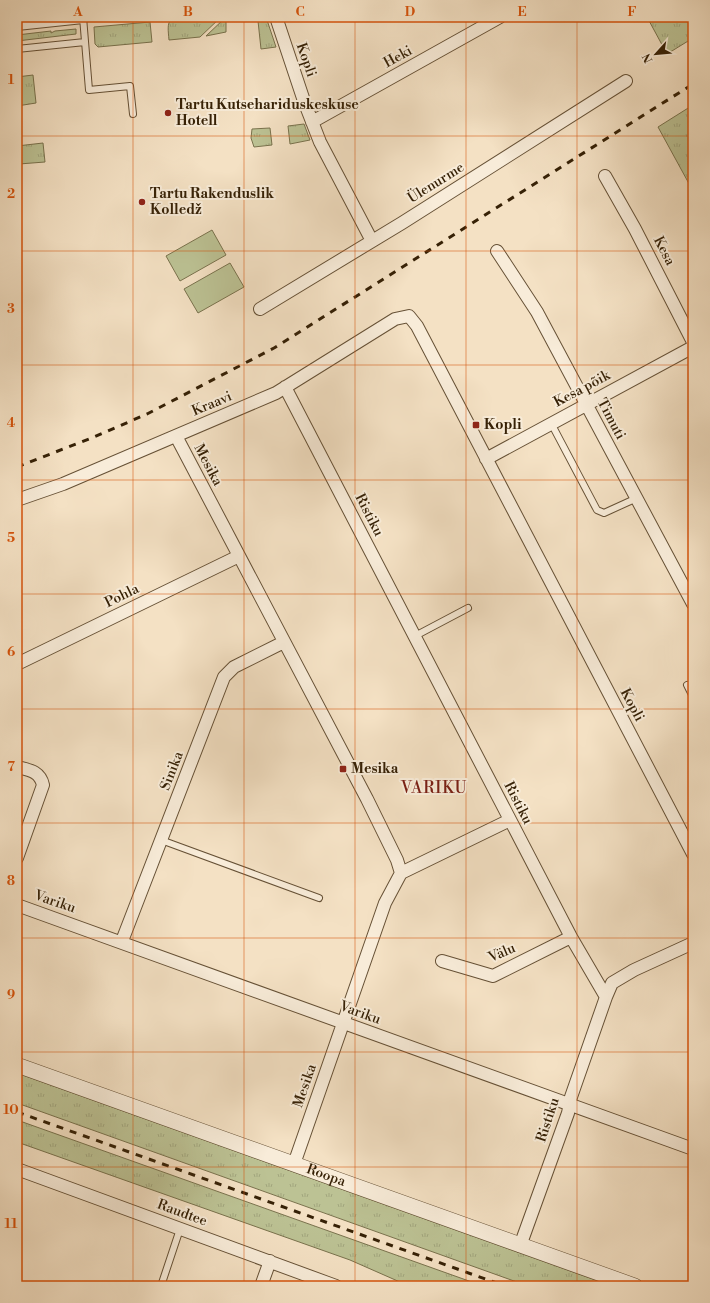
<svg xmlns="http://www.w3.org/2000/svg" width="710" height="1303" font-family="'Libre Bodoni',serif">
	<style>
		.grass { fill: url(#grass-tufts); stroke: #79724d }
		.green { fill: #bcc294; stroke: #79724d }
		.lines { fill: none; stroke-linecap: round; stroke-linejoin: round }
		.service-casing { stroke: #665136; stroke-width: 8 }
		.minor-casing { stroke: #665136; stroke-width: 14 }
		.tertiary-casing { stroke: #665136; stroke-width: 16 }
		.service { stroke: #f8ecd9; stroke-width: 6 }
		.minor { stroke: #f8ecd9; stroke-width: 12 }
		.tertiary { stroke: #f8ecd9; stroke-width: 15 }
		.rail { stroke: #362106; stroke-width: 3; stroke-dasharray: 7 7; stroke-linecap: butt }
		.grid { fill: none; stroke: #d6530b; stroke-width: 1; stroke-opacity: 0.55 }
		.poi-dot { fill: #8f2418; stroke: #f8ecd9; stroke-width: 1.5 }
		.labels { text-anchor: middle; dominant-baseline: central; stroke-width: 4; stroke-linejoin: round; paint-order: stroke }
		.street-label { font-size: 14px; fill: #362106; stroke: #f8ecd9 }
		.poi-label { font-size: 14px; font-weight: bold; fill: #362106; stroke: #f8ecd9; text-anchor: start }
		.quarter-label { font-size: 16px; letter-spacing: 1px; fill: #7a1f14; stroke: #f8ecd9 }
		.neatline { fill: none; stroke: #d6530b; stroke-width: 1.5 }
		.grid-label { font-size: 13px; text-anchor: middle; font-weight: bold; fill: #d6530b }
	</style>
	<defs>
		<pattern id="grass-tufts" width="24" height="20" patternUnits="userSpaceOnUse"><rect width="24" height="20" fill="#bcc294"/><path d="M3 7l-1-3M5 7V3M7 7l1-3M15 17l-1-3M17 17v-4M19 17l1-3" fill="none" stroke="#a2a67e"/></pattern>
	</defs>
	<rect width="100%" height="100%" fill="#f4e1c4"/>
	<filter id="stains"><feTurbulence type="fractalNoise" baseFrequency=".005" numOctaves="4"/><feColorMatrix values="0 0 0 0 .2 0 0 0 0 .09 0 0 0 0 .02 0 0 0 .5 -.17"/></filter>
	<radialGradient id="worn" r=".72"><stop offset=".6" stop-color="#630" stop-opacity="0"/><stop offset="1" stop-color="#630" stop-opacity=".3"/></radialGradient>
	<!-- grass -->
	<path class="grass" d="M189 17H221L200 37 169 40C167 19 167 19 189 17Z
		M226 17V32L206 36Z
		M262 17H266L276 47 261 49 258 21Z
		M647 17H693V38L667 54Z
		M150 22 152 42 98 47 95 44 94 27Z
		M76 29V34L17 41V35L51 31V33L55 31Z
		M33 75 36 103 17 106V77Z
		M693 105V191L658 127Z
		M304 124 310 140 290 144 288 126Z
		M270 128 272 145 254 147 251 138 252 129Z
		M43 143 45 162 19 164 17 146Z
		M17 1073 612 1286H528L17 1103Z
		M17 1120 483 1286H409L350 1260 17 1142Z"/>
	<!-- green -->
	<path class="green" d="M212 230 226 255 180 281 166 256Z
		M230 263 244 287 198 313 184 289Z"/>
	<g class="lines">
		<!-- service casing -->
		<g class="service-casing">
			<path id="service" d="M83 17 89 90 130 86 133 114
				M17 49 85 42
				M551 423 597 510 604 513 637 498
				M415 636 468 608
				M687 685 693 697
				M161 840 319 898
				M161 1286 180 1229
				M691 1286 693 1279"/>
		</g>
		<!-- minor casing -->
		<g class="minor-casing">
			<path id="minor" d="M276 17 304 101 320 142 372 241
				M17 24 83 17
				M312 122 500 17
				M605 176 635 229 693 342
				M497 251 537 312 693 604
				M260 309 402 223 626 81
				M285 387 571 937 606 997 571 1097 568 1113 520 1246
				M176 436 367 799 397 860 401 873 385 903 294 1164
				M486 459 693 347
				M17 500 63 484 276 393 395 319 409 316 417 326 693 854
				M17 664 239 556
				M17 767C29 770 40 771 43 785L17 858
				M401 873 510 820
				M17 905 693 1149
				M122 941 224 677 234 667 284 642
				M442 961 493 976 571 937
				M606 997 612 983 634 970 693 943
				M17 1169 336 1286
				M261 1286 270 1261"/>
		</g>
		<!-- tertiary casing -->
		<g class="tertiary-casing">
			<g id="tertiary">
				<path id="s1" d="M17 1065 635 1286"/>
			</g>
		</g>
		<!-- service -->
		<use href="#service" class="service"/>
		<!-- minor -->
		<use href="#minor" class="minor"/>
		<!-- tertiary -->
		<use href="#tertiary" class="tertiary"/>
		<!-- rail -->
		<path class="rail" d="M17 467 94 437 147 414 274 348 693 84
			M17 1112 505 1286"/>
	</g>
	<!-- grid -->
	<path class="grid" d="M133 17V1286M244 17V1286M355 17V1286M466 17V1286M577 17V1286M17 136H693M17 251H693M17 365H693M17 480H693M17 594H693M17 709H693M17 823H693M17 938H693M17 1052H693M17 1167H693"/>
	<!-- markers -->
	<g class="poi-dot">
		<circle cx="168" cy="113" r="4"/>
		<circle cx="142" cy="202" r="4"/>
		<rect x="472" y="421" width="8" height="8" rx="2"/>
		<rect x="339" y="765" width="8" height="8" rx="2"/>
	</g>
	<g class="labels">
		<!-- street labels -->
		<g class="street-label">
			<text transform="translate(398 57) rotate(-29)">Heki</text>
			<text transform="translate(306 60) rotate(71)">Kopli</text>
			<text transform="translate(436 183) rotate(-32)">Ülenurme</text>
			<text transform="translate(664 251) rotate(63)">Kesa</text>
			<text transform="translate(582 389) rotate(-28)">Kesa põik</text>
			<text transform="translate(212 404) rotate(-23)">Kraavi</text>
			<text transform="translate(611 419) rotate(62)">Timuti</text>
			<text transform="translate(208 465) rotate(62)">Mesika</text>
			<text transform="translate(369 515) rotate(63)">Ristiku</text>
			<text transform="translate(122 596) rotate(-26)">Pohla</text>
			<text transform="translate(632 705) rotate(62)">Kopli</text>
			<text transform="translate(172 771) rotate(-69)">Sinika</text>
			<text transform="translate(518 803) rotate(63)">Ristiku</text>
			<text transform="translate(55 902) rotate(19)">Variku</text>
			<text transform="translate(502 953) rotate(-23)">Välu</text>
			<text transform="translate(360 1013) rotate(20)">Variku</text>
			<text transform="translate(305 1086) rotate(-71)">Mesika</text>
			<text transform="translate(548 1120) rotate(-72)">Ristiku</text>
			<text stroke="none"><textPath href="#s1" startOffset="328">Roopa</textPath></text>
			<text transform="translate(182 1213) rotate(20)">Raudtee</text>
		</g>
		<!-- poi labels -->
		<g class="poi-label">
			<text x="176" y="105">Tartu Kutsehariduskeskuse<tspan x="176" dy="16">Hotell</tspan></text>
			<text x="150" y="194">Tartu Rakenduslik<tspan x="150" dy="16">Kolledž</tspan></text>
			<text x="484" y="425">Kopli</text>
			<text x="351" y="769">Mesika</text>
		</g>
		<!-- quarter labels -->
		<g class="quarter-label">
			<text x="434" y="788">VARIKU</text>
		</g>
	</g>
	<!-- margin -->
	<rect width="710" height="1303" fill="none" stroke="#f4e1c4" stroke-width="44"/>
	<!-- north arrow -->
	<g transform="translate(656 54) rotate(243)" stroke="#f8ecd9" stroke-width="3" paint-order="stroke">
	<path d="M0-3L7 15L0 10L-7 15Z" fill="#362106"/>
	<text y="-6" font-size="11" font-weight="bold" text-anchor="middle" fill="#362106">N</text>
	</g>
	<rect x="22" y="22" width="666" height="1259" class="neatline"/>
	<g class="grid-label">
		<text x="78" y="16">A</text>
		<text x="188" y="16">B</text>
		<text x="300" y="16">C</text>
		<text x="410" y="16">D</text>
		<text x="522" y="16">E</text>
		<text x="632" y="16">F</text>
		<text x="11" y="84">1</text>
		<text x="11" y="198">2</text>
		<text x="11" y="313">3</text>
		<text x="11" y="427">4</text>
		<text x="11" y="542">5</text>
		<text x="11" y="656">6</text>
		<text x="11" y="771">7</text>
		<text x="11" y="885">8</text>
		<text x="11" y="999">9</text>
		<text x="11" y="1114">10</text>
		<text x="11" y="1228">11</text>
	</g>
	<rect width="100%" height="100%" filter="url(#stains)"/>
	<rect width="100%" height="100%" fill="url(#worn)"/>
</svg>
